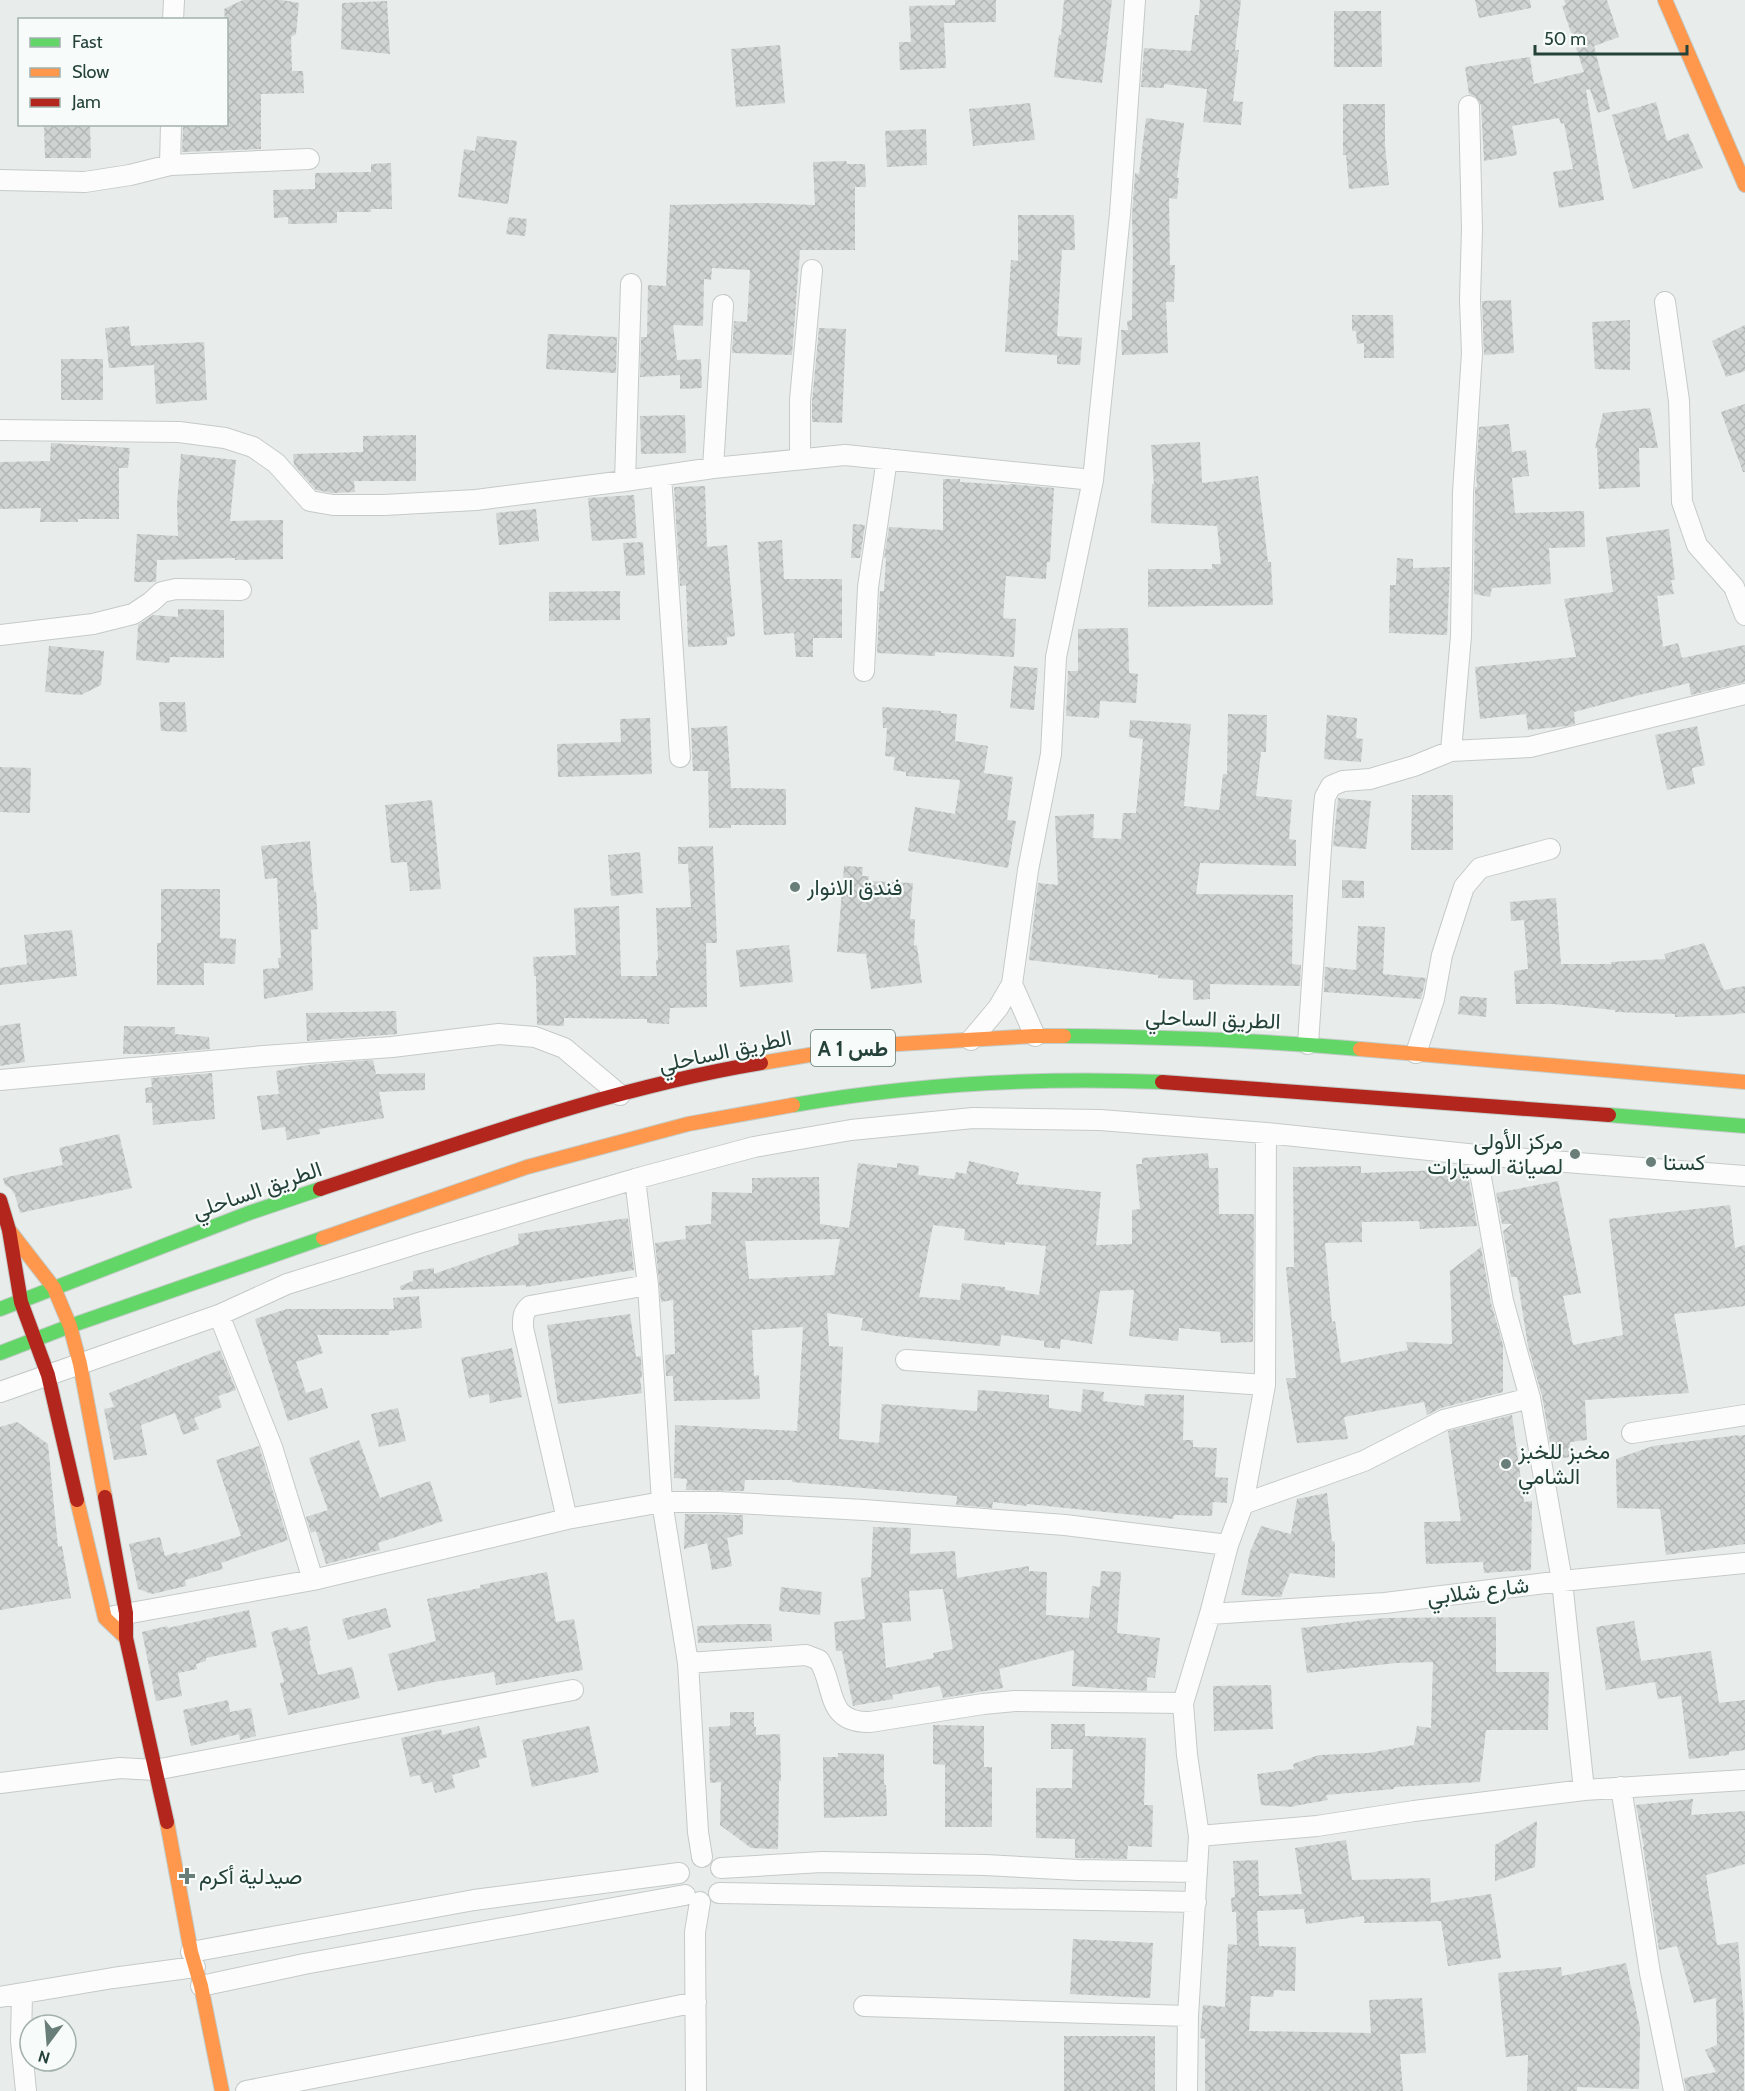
<svg xmlns="http://www.w3.org/2000/svg" width="1745" height="2091" font-family="Cabin,Vazirmatn,sans-serif">
	<style>
		.building { fill: url(#building-cross-hatch); fill-rule: evenodd }
		.lines { fill: none; stroke-linecap: round; stroke-linejoin: round }
		.street-casing { stroke: #c5cac8; stroke-width: 22 }
		.fast-casing { stroke: #c3cbc8; stroke-width: 16 }
		.slow-casing { stroke: #c3cbc8; stroke-width: 16 }
		.jam-casing { stroke: #c3cbc8; stroke-width: 16 }
		.street { stroke: #fcfcfc; stroke-width: 20 }
		.fast { stroke: #63d668; stroke-width: 14 }
		.slow { stroke: #ff974d; stroke-width: 14 }
		.jam { stroke: #b3261e; stroke-width: 14 }
		.poi-dot { fill: #697e78; stroke: #f7fbf9; stroke-width: 2 }
		.labels { text-anchor: middle; dominant-baseline: central; stroke-width: 4.5; stroke-linejoin: round; paint-order: stroke }
		.shield { fill: #f7fbf9; stroke: #637a73; stroke-width: 1.5 }
		.shield-label { font-size: 21px; font-weight: bold; fill: #24423a }
		.poi-label { font-size: 22px; fill: #24423a; stroke: #f7fbf9; text-anchor: start }
		.street-label { font-size: 22px; fill: #24423a; stroke: #f7fbf9 }
	</style>
	<defs>
		<pattern id="building-cross-hatch" width="8" height="8" patternUnits="userSpaceOnUse" patternTransform="scale(1.5)"><rect width="8" height="8" fill="#cfd4d2"/><path d="M0 0l8 8M0 8l8-8" fill="none" stroke="#b2b7b5"/></pattern>
	</defs>
	<rect width="100%" height="100%" fill="#e8edeb"/>
	<!-- building -->
	<path class="building" d="M243 0H282L299 3 296 34 291 37 292 71H303L304 93 261 94V149L182 152 183 124H226V63H229L224 9Z
		M955 0H996V22L944 23 946 68 900 70 899 42H911L909 6 955 5Z
		M1064 0H1112L1102 83 1054 77 1059 35H1061Z
		M1200 0H1241L1235 50H1239L1233 101 1243 102 1241 125 1203 122 1207 89 1164 84V88L1141 87 1144 48 1191 51 1195 15H1199Z
		M1475 0H1530L1531 8 1479 18Z
		M1564 0H1607L1619 37 1594 46 1610 109 1598 113 1590 89 1586 90 1604 200 1559 208 1553 172 1573 169 1564 123 1561 124 1559 118 1512 126 1517 155 1484 161 1481 105 1475 96 1469 94 1465 67 1530 57 1534 84 1584 72 1562 6 1566 5Z
		M387 1 390 54 341 49 342 3Z
		M1334 11H1381L1382 67H1334Z
		M780 45 785 103 736 107 731 49Z
		M1656 102 1667 141 1688 133 1703 168 1633 189 1612 115Z
		M1030 103 1035 140 973 146 969 109Z
		M1343 104H1385V146L1389 185 1349 189 1346 155H1343Z
		M1146 118 1184 123 1177 178H1179L1177 199 1169 198 1170 265H1175L1174 302H1166L1168 353 1122 355 1121 330H1128L1127 321 1132 320 1133 249 1132 216 1135 173 1139 174Z
		M44 124H90L91 158H45Z
		M926 129 927 165 887 167 885 131Z
		M477 136 517 141 508 204 458 197 464 149 475 151Z
		M846 161 847 164H865L866 187H855V250H800L792 355 732 353 734 321 747 322 750 270 712 268 711 280 704 279 703 326 673 325 677 360 701 359 702 388 680 389V375L640 377 641 337H647L648 285 666 286 670 205 762 203 815 205 813 162Z
		M391 163 392 209H371V212H337V223L288 224V217L274 218 273 190 315 189V173L371 172V164Z
		M1018 215H1074L1075 250H1062L1057 336 1082 338 1080 365 1057 364V355L1005 352 1011 260 1018 261Z
		M509 217 527 219 525 236 506 234Z
		M1511 300 1514 353 1484 355 1482 301Z
		M1352 315H1393L1394 358H1364V343L1357 344 1356 331H1352Z
		M1630 320V370L1595 369 1592 322Z
		M1745 325V371L1726 377 1712 341Z
		M129 326 131 346 204 342 207 400 156 404 154 365 109 368 105 328Z
		M819 328 846 329 842 423 812 422V401Z
		M548 334 617 337 616 373 546 369Z
		M61 359H103V400H61Z
		M1745 404V472H1743L1721 412Z
		M1650 408 1658 448H1639L1640 487 1599 489 1597 448H1595L1603 413Z
		M685 415 686 453 641 454 640 416Z
		M1509 424 1512 452 1526 450 1529 476 1512 478 1515 513 1584 511 1585 547 1549 548 1551 584 1492 588 1490 597 1474 594 1475 493V487H1477L1476 475 1479 427Z
		M416 435V481H354L355 492 332 493 316 490 294 465 293 454 363 452V436Z
		M1200 442 1202 483 1258 476 1268 562H1271L1273 605 1148 607V569H1212V564H1221L1217 526 1151 523 1152 484H1154L1151 445Z
		M51 443 130 448 128 468H119V519H78V522H40L41 508 0 509V462L50 461Z
		M181 454 236 460 230 521 283 520V559L235 560V558L157 560 156 582H134L137 534 178 536 177 504Z
		M943 479H960V482L1009 485V484L1054 488 1050 562H1047L1046 579 1006 576 1003 618 1016 619 1014 657 935 652V656L877 653 880 591H884L886 558H884L889 527 943 530Z
		M705 486 707 547 727 545 735 636 727 637V645L688 647 686 585 680 586 674 487Z
		M634 495 637 538 592 541 588 498Z
		M536 509 539 541 499 545 496 513Z
		M853 524 865 525 860 558H851Z
		M1669 529 1675 580H1671L1674 594 1657 596 1663 647 1678 643 1682 658 1745 645V682L1691 695 1689 683 1631 697 1574 712 1575 724 1567 726 1528 730 1526 714 1480 719 1475 667 1576 657 1564 599 1613 592 1606 537Z
		M782 540 784 579H842V638H813V657H796L794 633 764 635 758 542Z
		M643 542 645 575 626 576 623 543Z
		M1397 558 1413 559V568L1450 567 1447 635 1389 633 1390 585H1396Z
		M620 591V620L549 621V592Z
		M178 609 224 610V658L170 657 169 663 136 660 138 625 153 615 178 617Z
		M1128 628 1129 673 1138 674 1136 703 1100 701 1099 718 1066 716 1068 671H1078V629Z
		M49 646 104 651 101 685 81 695 45 692Z
		M1014 666 1038 668 1034 710 1010 708Z
		M159 702H185L187 732 161 731Z
		M882 707 941 711V713L957 714 955 741 988 746 984 773 1013 777 1007 820 1016 821 1008 868 908 851 915 807 955 814 960 780 906 776V772L893 770 895 757 885 756 887 728H883Z
		M1228 714 1267 715 1266 752H1261L1256 796 1292 800 1289 839 1296 840V866L1200 863 1196 894 1293 895 1292 964 1301 965 1300 986 1210 984V999L1193 1000V980L1158 978V975L1029 960 1038 883 1058 885 1055 816 1094 814 1093 838 1121 839 1123 813H1136L1143 739 1129 737 1130 720 1191 724 1184 806 1219 810 1223 774H1227Z
		M1327 715 1357 718 1356 738 1363 739 1361 762 1324 759Z
		M650 718 652 774 558 777 557 744 621 742 620 719Z
		M727 726 731 788 786 789V825H731V828H709L708 771H693L691 728Z
		M1697 726 1705 765 1692 768 1695 784 1667 790 1655 735Z
		M0 767 31 768 30 813 0 812Z
		M1412 795H1453V850H1411Z
		M1338 798 1371 801 1366 849 1333 846Z
		M432 800 441 889 410 891 407 862 391 863 385 805Z
		M310 841 314 892H316L318 929 311 930 313 990 264 999 263 969 279 968 278 958H281L277 878 265 879 261 846Z
		M713 846 717 943H706L707 1007 670 1008 669 1024 647 1023V1019L564 1018V1026L537 1025 536 976H534L533 957 576 955 574 908 619 906 621 976H657L656 960H658L656 908 691 907 688 864H678V847Z
		M640 852 643 893 611 896 608 855Z
		M844 866 863 867 862 876H869L868 881 913 883 910 919H915L914 946 917 945 922 983 871 989 866 954 837 952Z
		M1342 880 1364 881V898H1342Z
		M161 889H220V938L236 939 235 964 204 963V985H157V943H161Z
		M1556 898 1561 964H1612L1611 962 1666 959 1664 954 1704 943 1724 990 1745 986V1013L1729 1015 1675 1017V1014L1615 1012V1010L1553 1004H1516L1514 971 1528 969 1524 920 1511 921 1510 902Z
		M1358 926 1385 927 1383 974 1426 978 1421 999 1324 992 1325 967 1356 970Z
		M72 930 77 976 0 985V968L27 964 24 935Z
		M789 945 793 982 740 987 736 950Z
		M1460 996 1487 998 1486 1017 1458 1014Z
		M396 1011 397 1034 307 1041 306 1013Z
		M20 1023 25 1062 0 1066V1026Z
		M124 1026 175 1027V1034L209 1037 210 1049 149 1054H123Z
		M373 1060 376 1074 425 1073V1090L379 1092 384 1118 319 1129 320 1134 287 1140 285 1127 262 1130 257 1096 279 1094 276 1071 308 1065Z
		M212 1073 215 1119 153 1125 152 1103H146L145 1088 152 1087 151 1078Z
		M119 1134 132 1188 20 1213 15 1195 11 1189 5 1185 3 1178 63 1165 59 1148Z
		M1208 1153 1209 1168H1218L1219 1214H1254L1253 1342 1221 1343 1220 1332 1179 1328 1178 1341 1129 1336 1134 1290 1100 1291 1092 1344 1061 1339 1060 1349 1044 1347V1341L1001 1335 1000 1346 896 1336 861 1330 863 1318 827 1313 829 1346 843 1347 839 1439 879 1443 882 1404 977 1411 978 1390 1049 1395V1408L1081 1412 1083 1389 1104 1392 1103 1401 1144 1406 1145 1394 1184 1395 1183 1440H1193V1447L1217 1448 1215 1477 1228 1478 1227 1503 1213 1502 1212 1516 1174 1515 1173 1519 1027 1504 1026 1506 993 1502 992 1508 956 1505 957 1496 792 1482V1480H745L744 1491 686 1490 687 1479 674 1478 675 1425 797 1431 803 1327 752 1330 754 1376 759 1375 760 1399 674 1401 673 1376H666L665 1355 675 1354 673 1300 661 1302 655 1243 686 1239 685 1226 711 1224 712 1192 752 1193V1178L819 1177 820 1224 849 1228 858 1163 897 1168V1163L919 1166 918 1175 954 1179 956 1172 966 1174 969 1161 1019 1173 1016 1184 1101 1192 1096 1245 1132 1244V1210L1140 1209 1136 1164H1142V1158ZM933 1225 965 1229 964 1240 1005 1245V1242L1046 1246 1039 1295 1005 1290V1287L962 1283 960 1300 919 1297ZM840 1239 834 1275 749 1279 745 1241Z
		M1361 1166V1173L1467 1169 1477 1226 1420 1229 1419 1221 1362 1222V1242L1325 1243 1332 1322 1335 1321 1341 1363 1408 1350 1406 1342 1452 1344 1450 1271 1481 1247 1491 1303 1503 1345V1392L1441 1408 1427 1415 1424 1402 1344 1417 1348 1439 1297 1443 1286 1378H1296L1286 1267H1294L1293 1167Z
		M1558 1181 1581 1293 1563 1296 1573 1345 1623 1335 1609 1219 1730 1205 1735 1248 1745 1245V1306L1674 1314 1689 1393 1585 1400 1587 1440 1570 1442 1569 1457 1553 1460 1542 1396 1528 1346 1517 1277H1511L1503 1231 1512 1224H1502L1496 1193Z
		M628 1218 634 1270 526 1287V1285L401 1290 400 1286 413 1281V1271L434 1268V1274L519 1244 518 1234Z
		M419 1296 422 1328 389 1331V1335H317L323 1353 296 1362 306 1393 322 1388 328 1408 288 1421 255 1319 287 1309H394L393 1298Z
		M630 1314 636 1357 641 1356 642 1378H640L642 1393 558 1404 547 1325Z
		M512 1348 522 1397 490 1403 489 1394 469 1398 461 1358Z
		M220 1350 236 1390 218 1396 222 1407 194 1418 199 1429 183 1435 175 1413 141 1425 147 1455 114 1460 104 1409 114 1407 109 1393Z
		M398 1408 406 1441 379 1447 371 1414Z
		M1512 1415 1524 1502 1532 1501 1531 1570 1484 1573 1483 1562 1426 1564 1424 1522 1461 1521 1448 1431Z
		M17 1422 48 1444 58 1547 62 1546 71 1598 0 1610V1427Z
		M1739 1435V1436L1745 1435V1544L1666 1555 1660 1509 1617 1508 1616 1459 1653 1446Z
		M359 1440 380 1498 430 1481 443 1521 378 1543 380 1550 326 1564 316 1531 311 1533 306 1517 328 1510 309 1458Z
		M259 1446 288 1540 221 1563 223 1569 185 1580 186 1586 152 1594 138 1589 129 1544 160 1537 165 1556 178 1552V1554L241 1536 216 1460Z
		M1327 1493 1332 1541 1335 1542V1578L1290 1573 1281 1597 1241 1595 1250 1552 1261 1526 1291 1534 1297 1499Z
		M685 1514 743 1515V1534L727 1538 732 1566 712 1570 707 1543 684 1549Z
		M873 1527 911 1528 910 1554 955 1551 957 1578 1029 1566V1571L1047 1572 1046 1615 1089 1618 1092 1586 1100 1587 1101 1571 1121 1572 1117 1633 1160 1638 1155 1678 1147 1677V1691L1072 1686 1074 1650 999 1669 1003 1688 943 1698 940 1686 892 1695 893 1699 853 1706 842 1651H836L834 1622 865 1619 861 1578 871 1577ZM943 1589 953 1649 933 1653 934 1658 886 1668 882 1623 911 1621 909 1591Z
		M547 1572 556 1622 574 1619 583 1670 496 1685 494 1672 434 1682 398 1691 388 1654 436 1641 427 1599 480 1588V1585Z
		M781 1587 822 1592 820 1615 779 1611Z
		M386 1608 391 1627 348 1640 342 1619Z
		M249 1610 257 1647 206 1658V1661L196 1664 197 1669 178 1673 182 1696 156 1701 142 1632 167 1626 168 1628Z
		M1496 1617V1672H1549L1548 1730H1486L1480 1782 1394 1787V1789L1326 1795 1328 1800 1294 1806V1807L1261 1805 1257 1774 1294 1769 1293 1764 1319 1755 1368 1753 1414 1745 1417 1726 1431 1728 1433 1662 1396 1663 1307 1673 1301 1628 1384 1618Z
		M1634 1621 1641 1661 1711 1651 1719 1703 1745 1700V1750L1729 1752V1755L1689 1759 1681 1696 1658 1699 1655 1682 1606 1690 1596 1627Z
		M744 1624H771L772 1641 698 1643 697 1626Z
		M307 1626 311 1640 309 1641 318 1675 352 1667 360 1698 288 1715 280 1683 284 1682 271 1632 288 1627 289 1631Z
		M1271 1685 1273 1729 1214 1731 1213 1686Z
		M228 1700 230 1712 251 1708 256 1736 240 1740 239 1734 191 1746 183 1710Z
		M730 1712H754V1727H756V1735L780 1734 781 1781H779L778 1849 751 1848 720 1825 721 1782 710 1783 709 1727 730 1726Z
		M1051 1724H1085V1736L1146 1738 1144 1805H1153L1152 1847 1128 1846 1127 1859 1075 1858V1839L1036 1838V1788H1072L1073 1749H1051Z
		M933 1725 984 1726V1767H992V1827H945V1765L933 1764Z
		M479 1726 487 1757 478 1760 480 1767 452 1775 455 1788 435 1793 432 1782 422 1784 420 1775 410 1777 401 1738 441 1729 442 1735Z
		M589 1726 599 1772 532 1787 522 1740Z
		M838 1753 884 1754V1785H886L887 1816 824 1818 823 1757H838Z
		M1693 1799 1691 1815 1745 1811V1864L1706 1875 1717 1945 1738 1942 1744 2019V2091H1686L1684 2078 1716 2072 1705 2050 1717 2045 1716 1998 1694 2003 1677 1946 1659 1950 1643 1847H1644L1636 1805Z
		M1537 1821 1535 1867 1495 1881V1845Z
		M1346 1840 1352 1880 1430 1878 1431 1903 1491 1894 1501 1958 1448 1966 1441 1921 1364 1923V1916L1306 1924 1304 1909 1257 1911 1259 1946 1296 1947 1295 1991 1274 1990 1273 1997 1251 1996 1249 2031 1371 2033 1369 2000 1422 1998 1426 2053 1400 2054 1403 2091H1205V2039L1200 2038 1203 2005 1225 2007 1228 1944 1237 1945 1236 1912H1232L1231 1898 1235 1897 1233 1861 1258 1860 1259 1896 1302 1894 1295 1848Z
		M1073 1939 1153 1943 1150 1998 1070 1994Z
		M1626 1963 1640 2028 1639 2089 1577 2087V2091H1527L1528 2055 1506 2057 1498 1973 1561 1967 1562 1976Z
		M1064 2036H1155V2091H1064Z"/>
	<g class="lines">
		<!-- street casing -->
		<g class="street-casing">
			<path id="street" d="M173 20 174 0
				M170 165 171 124
				M0 180 85 182 130 175 170 165 309 159
				M1665 302 1679 401 1682 502 1697 545 1734 587 1745 615
				M0 430 179 432 225 438 253 447 276 463 310 501 333 505H384L476 500 625 481 713 468 845 455 1093 480
				M800 458V400L812 270
				M713 468 723 305
				M661 476 680 757
				M625 481 631 284
				M0 635 93 624 133 614 151 602 162 592 176 589 241 590
				M864 671 868 587 887 459
				M1451 751 1461 636 1463 493 1472 353 1470 300 1472 229 1469 106
				M1012 984 1035 1036
				M971 1040 998 1008 1012 984 1028 870 1051 754 1056 657 1093 480 1120 214 1135 0
				M1308 1044 1323 818 1325 797 1331 786 1343 781 1370 779 1414 766 1451 751 1530 747 1745 694
				M1416 1053 1434 999 1442 955 1464 887 1480 868 1550 849
				M0 1080 264 1056 392 1047 499 1034 535 1037 564 1048 620 1095
				M1477 1155 1503 1301 1530 1398 1562 1581 1584 1790
				M635 1179 648 1285 662 1502 688 1663 698 1832 702 1857
				M219 1315 272 1447 313 1580
				M906 1360 1265 1385
				M0 1392 219 1315 287 1284 422 1242 635 1179 754 1147 851 1130 973 1118 1100 1120 1266 1133 1477 1155 1745 1176
				M1632 1433 1745 1415
				M1243 1504 1364 1461 1444 1420 1530 1398
				M567 1519 523 1328C523 1319 522 1313 530 1306L648 1285
				M1210 1614 1385 1603 1562 1581 1745 1563
				M114 1616 313 1580 567 1519 662 1502H718L864 1510 1065 1525 1228 1545
				M688 1663 806 1655 819 1660C836 1688 825 1723 870 1722L983 1704 1015 1701 1183 1703
				M0 1783 120 1768 155 1770 573 1690
				M1621 1787 1650 1973 1674 2091
				M1199 1836 1317 1826 1414 1811 1584 1790 1745 1780
				M721 1868 822 1862 985 1865 1078 1870 1197 1872
				M719 1893 1196 1902
				M191 1952 474 1900 679 1873
				M201 1986 304 1964 685 1895
				M22 1994 21 2040 26 2091
				M0 1997 113 1978 195 1967
				M864 2006 1188 2016
				M246 2091 566 2029 696 2002
				M696 2091 695 1932 700 1902
				M1187 2091 1188 2016 1199 1836 1187 1755 1183 1703 1210 1614 1228 1545 1243 1504 1265 1385 1266 1133"/>
		</g>
		<!-- fast casing -->
		<g class="fast-casing">
			<path id="fast" d="M1064 1036C1163 1037 1262 1040 1360 1049
				M793 1105C915 1084 1038 1077 1162 1082
				M1609 1115 1745 1126
				M0 1309 249 1213 320 1189
				M0 1353 70 1326 323 1238"/>
		</g>
		<!-- slow casing -->
		<g class="slow-casing">
			<path id="slow" d="M1665 0 1745 185
				M1360 1049 1745 1082
				M761 1063 863 1046 1035 1036H1064
				M9 1230 54 1288 70 1326 80 1364 105 1497
				M323 1238 527 1167 688 1124 793 1105
				M77 1500 105 1618 126 1638
				M167 1822 191 1952 201 1986 222 2091"/>
		</g>
		<!-- jam casing -->
		<g class="jam-casing">
			<path id="jam" d="M1162 1082 1609 1115
				M320 1189C464 1142 610 1088 761 1063
				M0 1200 9 1230 21 1302 48 1375 77 1500
				M105 1497 126 1613V1638L167 1822"/>
		</g>
		<!-- street -->
		<use href="#street" class="street"/>
		<!-- fast -->
		<use href="#fast" class="fast"/>
		<!-- slow -->
		<use href="#slow" class="slow"/>
		<!-- jam -->
		<use href="#jam" class="jam"/>
	</g>
	<!-- markers -->
	<g class="poi-dot">
		<circle cx="795" cy="887" r="6"/>
		<circle cx="1575" cy="1154" r="6"/>
		<circle cx="1651" cy="1162" r="6"/>
		<circle cx="1506" cy="1464" r="6"/>
		<path d="M184 1867h6v6h6v6h-6v6h-6v-6h-6v-6h6z"/>
	</g>
	<g class="labels">
		<!-- shield labels -->
		<rect class="shield" x="811" y="1030" width="84" height="36" rx="4.5"/>
		<g class="shield-label">
			<text x="853" y="1048">A 1 طس</text>
		</g>
		<!-- poi labels -->
		<g class="poi-label">
			<text x="807" y="887">فندق الانوار</text>
			<text x="1563" y="1141" text-anchor="end">مركز الأولى<tspan x="1563" dy="25">لصيانة السيارات</tspan></text>
			<text x="1663" y="1162">كستا</text>
			<text x="1518" y="1451">مخبز للخبز<tspan x="1518" dy="25">الشامي</tspan></text>
			<text x="199" y="1876">صيدلية أكرم</text>
		</g>
		<!-- street labels -->
		<g class="street-label">
			<text transform="translate(1213 1019) rotate(2)">الطريق الساحلي</text>
			<text transform="translate(725 1051) rotate(-12)">الطريق الساحلي</text>
			<text transform="translate(257 1190) rotate(-19)">الطريق الساحلي</text>
			<text transform="translate(1478 1591) rotate(-7)">شارع شلابي</text>
		</g>
	</g>
	<!-- legend -->
	<rect x="18" y="18" width="210" height="108" fill="#f7fbf9" stroke="#a3b1ad" stroke-width="1.5"/>
	<rect x="30" y="38" width="30" height="9" fill="#63d668" stroke="#a3b1ad" stroke-width="1.5"/>
	<text x="72" y="48" font-size="18" fill="#24423a">Fast</text>
	<rect x="30" y="68" width="30" height="9" fill="#ff974d" stroke="#a3b1ad" stroke-width="1.5"/>
	<text x="72" y="78" font-size="18" fill="#24423a">Slow</text>
	<rect x="30" y="98" width="30" height="9" fill="#b3261e" stroke="#a3b1ad" stroke-width="1.5"/>
	<text x="72" y="108" font-size="18" fill="#24423a">Jam</text>
	<!-- north arrow -->
	<g transform="translate(48 2043) rotate(196)"><circle r="28" fill="#f7fbf9" stroke="#a3b1ad" stroke-width="1.5"/>
	<path d="M0-4.5L10 22L0 15L-10 22Z" fill="#697e78"/>
	<text y="-9" font-size="16" font-weight="bold" text-anchor="middle" fill="#24423a">N</text>
	</g>
	<!-- scale -->
	<path d="M1535 45v9h152v-9" fill="none" stroke="#24423a" stroke-width="3"/>
	<text x="1544" y="45" font-size="18" fill="#24423a" stroke="#f7fbf9" stroke-width="4.5" paint-order="stroke">50 m</text>
</svg>
